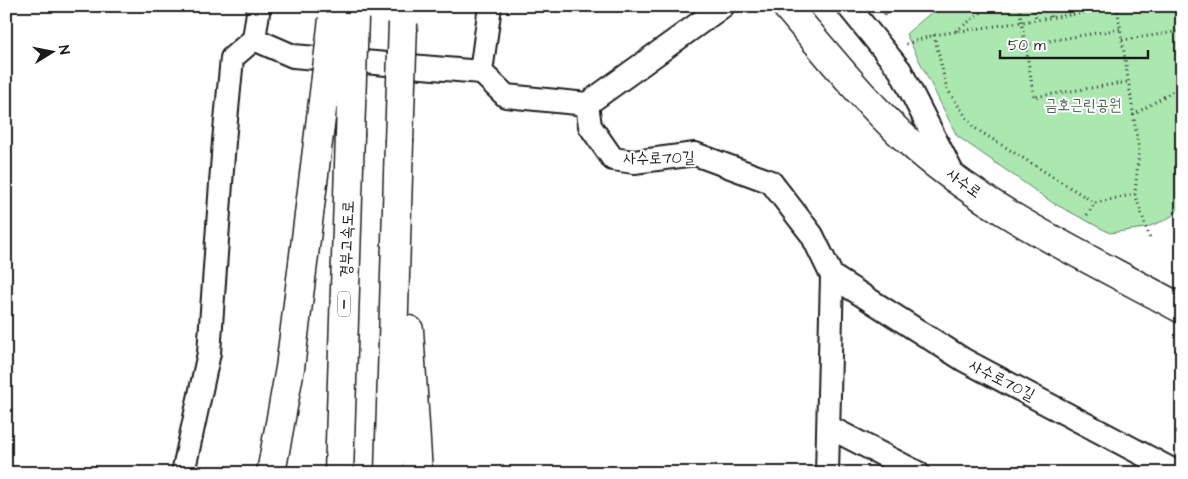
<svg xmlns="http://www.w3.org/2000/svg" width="1188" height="479" font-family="'Architects Daughter','Poor Story',sans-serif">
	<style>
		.green { fill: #aae8b0; stroke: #638266 }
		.building { fill: #cab4e4; stroke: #1c1c1c }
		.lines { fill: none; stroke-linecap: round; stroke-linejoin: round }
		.minor-casing { stroke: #1c1c1c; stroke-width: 26 }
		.major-casing { stroke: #1c1c1c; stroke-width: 31 }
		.highway-casing { stroke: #1c1c1c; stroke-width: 31 }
		.path { stroke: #1c1c1c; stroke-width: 3; stroke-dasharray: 1 4; stroke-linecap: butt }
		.minor { stroke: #fff; stroke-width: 22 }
		.major { stroke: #fff; stroke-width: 28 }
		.highway { stroke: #fff; stroke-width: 28 }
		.highway-bridge-casing { stroke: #1c1c1c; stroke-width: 31; stroke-linecap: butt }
		.highway-bridge { stroke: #fff; stroke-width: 28 }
		.labels { text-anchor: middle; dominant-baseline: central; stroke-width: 4; stroke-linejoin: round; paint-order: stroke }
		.shield { fill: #fff; stroke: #606060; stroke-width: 1 }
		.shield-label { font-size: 15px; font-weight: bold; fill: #1c1c1c }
		.park-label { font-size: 16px; fill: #4e6350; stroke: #fff }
		.street-label { font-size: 16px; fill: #1c1c1c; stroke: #fff }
	</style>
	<rect width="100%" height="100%" fill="#fff"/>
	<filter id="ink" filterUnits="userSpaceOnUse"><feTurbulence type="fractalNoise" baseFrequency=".02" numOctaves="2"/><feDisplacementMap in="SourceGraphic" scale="10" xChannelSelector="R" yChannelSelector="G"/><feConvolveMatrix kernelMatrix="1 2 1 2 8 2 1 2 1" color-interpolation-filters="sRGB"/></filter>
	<g filter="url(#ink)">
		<!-- green -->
		<path class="green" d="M939 6H1182V201L1175 214 1163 221 1145 228 1110 233 1053 203 957 136 906 34Z"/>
		<!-- building -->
		<path class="building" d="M878 6H896L885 15Z"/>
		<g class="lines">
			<!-- minor casing -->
			<g class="minor-casing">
				<path id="minor" d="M848 6 900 70 954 176
					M254 39 259 6
					M481 72 506 96 587 104 723 6
					M587 104 590 126 613 159 634 162 695 154 771 182 812 235 832 276
					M829 427 918 473
					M183 473 209 353 224 141 232 58 254 39 293 56 481 72 490 6
					M827 473 832 276 964 360 1178 473"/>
			</g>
			<!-- major casing -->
			<g class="major-casing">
				<path id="major" d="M786 6C828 55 868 106 916 148 995 216 1091 259 1182 309"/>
			</g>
			<!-- highway casing -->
			<g class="highway-casing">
				<path id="highway" d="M409 330 418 473
					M271 473 290 368 319 134
					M339 473 350 135
					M389 473 399 142"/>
			</g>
			<!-- path -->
			<path class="path" d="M1019 6 1034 97 1128 82
				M1034 6 1036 20
				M1049 6 1051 18
				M1064 6 1065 16
				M1078 6 1079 13
				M1117 6 1139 151 1135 194 1150 239
				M956 31 990 6
				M934 35 947 89 973 127 1095 203
				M1122 40 1182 31
				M906 44 934 35 1117 8
				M1025 45 1120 29
				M1133 115 1182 86
				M1087 215 1095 203 1135 194"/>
			<!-- minor -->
			<use href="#minor" class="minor"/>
			<!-- major -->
			<use href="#major" class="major"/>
			<!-- highway -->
			<use href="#highway" class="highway"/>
			<!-- highway-bridge casing -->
			<g class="highway-bridge-casing">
				<path id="highway-bridge" d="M319 134 333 19
					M350 135 354 18
					M399 142 403 23"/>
			</g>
			<!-- highway-bridge -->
			<use href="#highway-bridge" class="highway-bridge"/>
		</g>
	</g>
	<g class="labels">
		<!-- shield labels -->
		<rect class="shield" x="338" y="291.5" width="12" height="25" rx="4"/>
		<g class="shield-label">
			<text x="344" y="304">1</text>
		</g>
		<!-- park labels -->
		<g class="park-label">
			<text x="1083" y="105">금호근린공원</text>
		</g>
		<!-- street labels -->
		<g class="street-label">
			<text transform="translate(659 158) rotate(-1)">사수로70길</text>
			<text transform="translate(964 183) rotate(36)">사수로</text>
			<text transform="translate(347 239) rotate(-88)">경부고속도로</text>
			<text transform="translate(1002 380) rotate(27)">사수로70길</text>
		</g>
	</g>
	<!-- margin -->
	<rect width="1188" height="479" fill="none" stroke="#fff" stroke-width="25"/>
	<rect x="12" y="12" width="1163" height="454" fill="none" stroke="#1c1c1c" stroke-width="2" filter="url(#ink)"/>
	<!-- north arrow -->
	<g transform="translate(52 52) rotate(80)" stroke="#ffffff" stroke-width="4" paint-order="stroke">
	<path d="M0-4L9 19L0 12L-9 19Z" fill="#1c1c1c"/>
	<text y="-8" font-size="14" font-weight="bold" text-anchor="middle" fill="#1c1c1c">N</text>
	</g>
	<!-- scale -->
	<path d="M1000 50v8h148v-8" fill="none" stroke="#1c1c1c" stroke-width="2.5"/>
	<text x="1008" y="50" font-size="15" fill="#1c1c1c" stroke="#ffffff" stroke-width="4" paint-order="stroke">50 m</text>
</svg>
